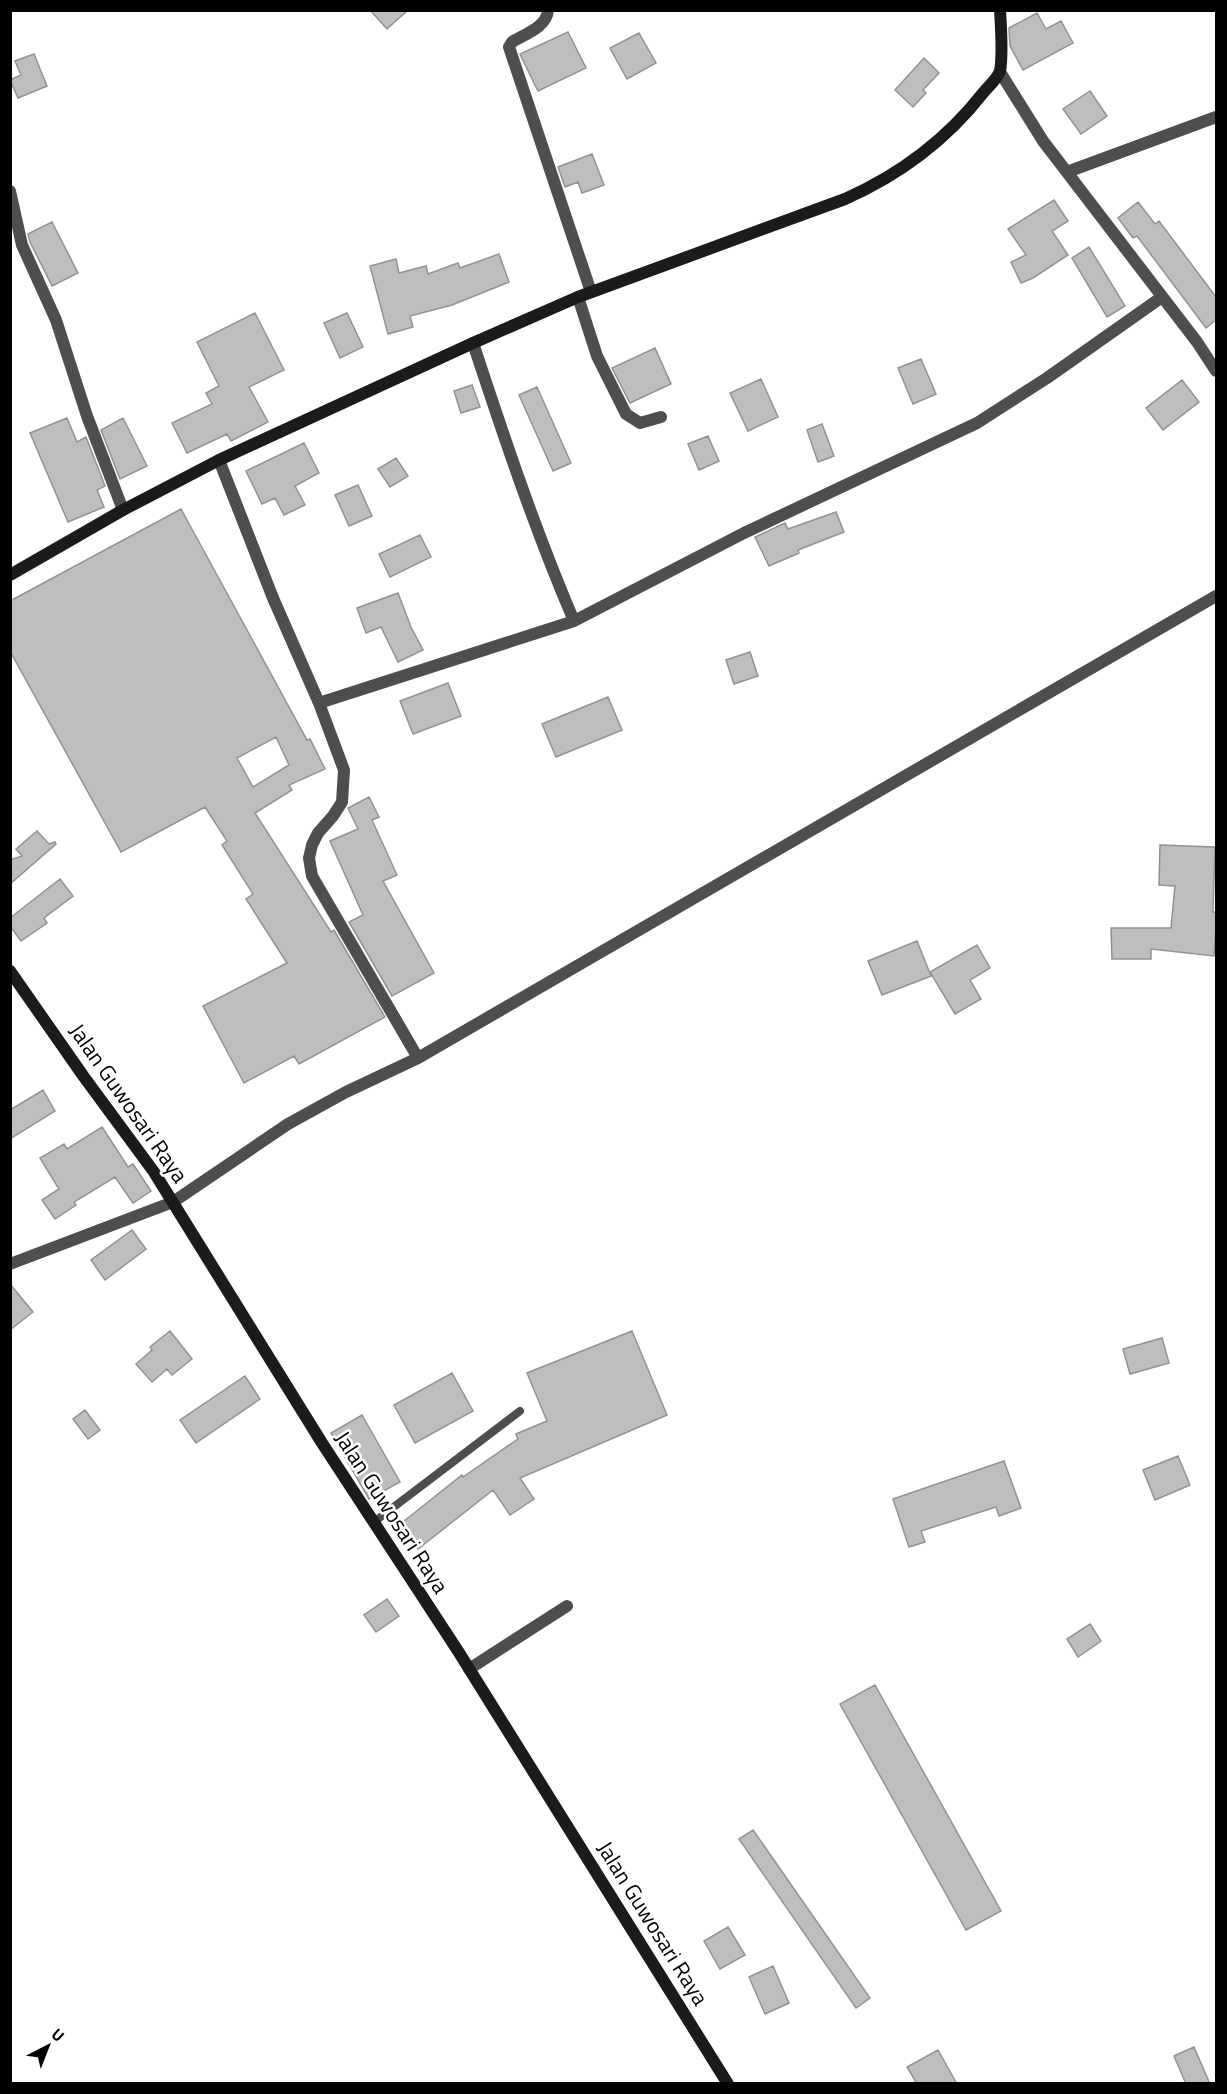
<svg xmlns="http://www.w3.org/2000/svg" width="1227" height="2094" font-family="'Titillium Web',sans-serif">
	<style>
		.building { fill: #bebebe; stroke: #929292; stroke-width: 1.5; fill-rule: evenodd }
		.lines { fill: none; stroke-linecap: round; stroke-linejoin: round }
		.lane { stroke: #4e4e4e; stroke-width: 8 }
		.street { stroke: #4e4e4e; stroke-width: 12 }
		.secondary { stroke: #1b1b1b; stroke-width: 12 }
		.labels { text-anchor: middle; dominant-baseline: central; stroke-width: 5; stroke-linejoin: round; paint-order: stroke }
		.street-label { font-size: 22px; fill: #000; stroke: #fff }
	</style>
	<rect width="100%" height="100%" fill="#fff"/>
	<!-- building -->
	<path class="building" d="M370 10H408L387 29Z
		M1037 13 1046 29 1061 21 1073 43 1023 70 1010 46 1009 28Z
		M568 32 586 68 538 91 520 54Z
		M639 33 656 63 627 79 610 48Z
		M34 54 47 86 18 98 10 80 21 75 15 61Z
		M924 58 939 73 923 90 926 93 913 107 895 90Z
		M1090 91 1107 116 1081 134 1063 109Z
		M592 154 604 185 582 193 578 182 565 187 558 167Z
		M1054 200 1068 221 1052 231 1068 255 1033 278 1021 283 1011 262 1026 255 1008 229Z
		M1138 202 1155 224 1159 221 1216 297V320L1206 328 1137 236 1133 238 1118 218Z
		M52 222 78 273 52 286 30 242 28 234Z
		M1089 247 1125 306 1107 317 1072 258Z
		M499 254 509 282 452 305 410 316 413 327 388 334 370 266 396 259 399 273 426 266 428 274 458 263 460 268Z
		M255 313 284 370 249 387 268 422 231 441 227 434 187 453 172 423 212 404 206 393 219 386 197 342Z
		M347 313 363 347 340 358 324 323Z
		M655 348 671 384 630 403 612 368Z
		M921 359 936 394 913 404 898 368Z
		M761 379 778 417 748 431 730 393Z
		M1182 380 1199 402 1163 430 1146 408Z
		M472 385 480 407 461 413 454 391Z
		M537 387 571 463 553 471 519 395Z
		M67 418 77 442 86 437 105 486 97 490 104 507 68 522 30 433Z
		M123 418 147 466 120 479 101 430Z
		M822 424 834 456 818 462 807 430Z
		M708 436 719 461 699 470 688 444Z
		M304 443 319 473 295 486 305 505 284 515 275 498 262 504 246 471Z
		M396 458 408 476 390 487 378 469Z
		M358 485 372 516 349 526 335 495Z
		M181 509 307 740 310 739 325 769 289 785 292 790 255 813 331 932 334 930 385 1017 299 1064 294 1056 244 1083 203 1006 287 963 246 899 253 894 222 845 227 841 205 807 121 852 10 651V601ZM276 737 289 765 253 787 237 758Z
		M836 512 844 532 798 550 799 553 769 566 755 537 785 523 788 529Z
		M420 535 431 557 390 577 379 554Z
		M398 593 411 627 423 650 398 662 381 627 366 633 357 608Z
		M750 652 758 676 734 684 726 660Z
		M448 683 461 716 413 734 400 701Z
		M608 697 622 730 556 757 542 724Z
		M369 797 379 817 372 820 397 875 383 881 434 973 392 996 349 922 363 915 330 841 358 829 348 808Z
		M37 831 49 844 55 842 56 844 10 884V860L22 856 16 849Z
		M1160 845 1215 847 1213 912H1216V926L1214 956 1151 949V959H1112L1111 928H1171L1175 886 1159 885Z
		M60 879 73 896 44 918 47 923 21 941 10 926V918Z
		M917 941 931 976 882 995 868 961Z
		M977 945 990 968 970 980 981 999 955 1014 930 972Z
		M43 1090 55 1111 10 1139V1110Z
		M102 1127 128 1167 133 1164 151 1191 133 1203 115 1177 74 1202 76 1205 55 1219 42 1200 59 1189 40 1158 64 1144 67 1149Z
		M132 1230 146 1249 105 1280 91 1260Z
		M10 1284 33 1312 10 1330Z
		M170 1331 192 1359 172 1375 167 1369 152 1382 136 1364 152 1350 150 1347Z
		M632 1331 667 1415 520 1478 534 1499 510 1515 493 1490 418 1549 399 1525 462 1475 463 1477 518 1439 516 1434 547 1421 527 1373Z
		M1162 1338 1169 1363 1130 1374 1123 1349Z
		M452 1373 473 1411 415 1443 394 1405Z
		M245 1376 260 1399 196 1443 180 1420Z
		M85 1410 100 1430 88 1439 73 1419Z
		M362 1415 400 1482 369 1499 331 1433Z
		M1178 1456 1190 1485 1155 1500 1143 1470Z
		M1004 1461 1021 1508 999 1516 996 1507 921 1531 925 1542 909 1547 893 1499Z
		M387 1599 399 1616 376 1632 364 1615Z
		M1090 1624 1101 1641 1078 1657 1067 1639Z
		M875 1685 1001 1911 966 1930 840 1704Z
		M753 1830 870 1998 856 2008 739 1839Z
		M728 1927 745 1955 720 1969 704 1941Z
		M773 1966 789 2003 765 2014 749 1977Z
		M1194 2047 1210 2084H1186L1174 2056Z
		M938 2050 957 2084H917L907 2067Z"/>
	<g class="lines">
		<!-- lane -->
		<path class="lane" d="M374 1522 520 1411"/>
		<!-- street -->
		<path class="street" d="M548 10C547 27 525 34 512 42L509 47 591 292
			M1000 72 1043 141 1197 342 1216 371
			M1067 172 1216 117
			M10 191 22 245 56 320 87 416 123 510
			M578 297 597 356 626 414 640 423 661 417
			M473 343C504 437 535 530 574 621
			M219 460 273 598 319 703 344 770 342 802 333 816 318 833 312 845 309 858 312 876 418 1058
			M319 703 574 621 744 533 977 423 1047 378 1162 297
			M10 1264 173 1202 288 1124 346 1092 418 1058 1216 596
			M469 1669 567 1606"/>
		<!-- secondary -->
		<path class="secondary" d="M10 575 123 510 219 460 473 343 578 297 845 199C899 175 947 139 983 93 988 87 998 78 1000 71 1003 56 1001 26 1000 10
			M10 971 84 1077 154 1172 322 1443 458 1651 728 2084"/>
	</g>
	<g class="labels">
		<!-- street labels -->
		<g class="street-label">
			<text transform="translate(129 1103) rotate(55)">Jalan Guwosari Raya</text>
			<text transform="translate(392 1512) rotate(57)">Jalan Guwosari Raya</text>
			<text transform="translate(653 1923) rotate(58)">Jalan Guwosari Raya</text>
		</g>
	</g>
	<!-- border -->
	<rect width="1227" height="2094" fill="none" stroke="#000000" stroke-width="24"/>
	<!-- north arrow -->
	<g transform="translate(48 2046) rotate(42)" stroke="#ffffff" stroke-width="4.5" paint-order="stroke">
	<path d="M0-4.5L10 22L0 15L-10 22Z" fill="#000000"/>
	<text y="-9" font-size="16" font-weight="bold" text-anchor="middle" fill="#000000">U</text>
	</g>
</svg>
